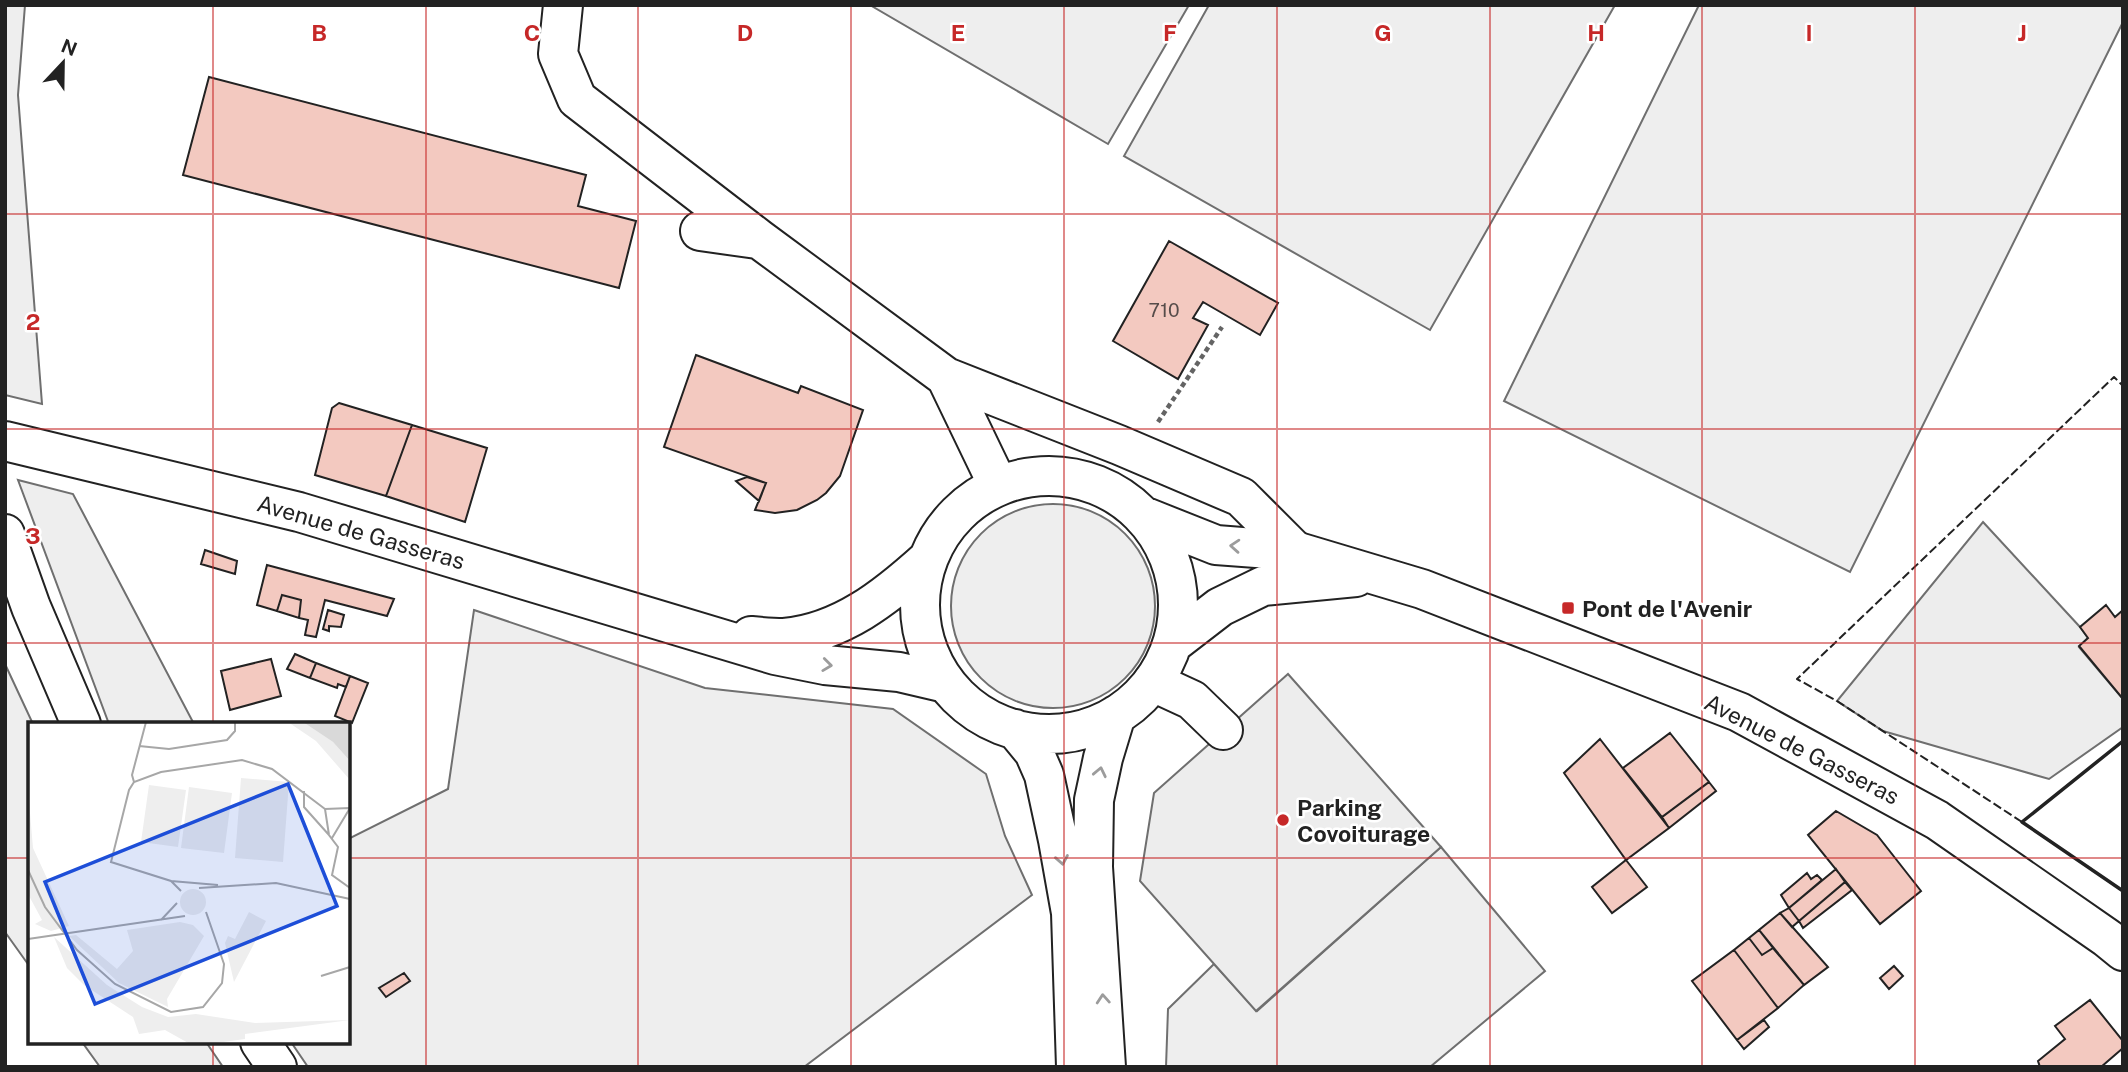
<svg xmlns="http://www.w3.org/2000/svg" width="2128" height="1072" font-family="'Public Sans',sans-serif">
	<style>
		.green { fill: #eee; stroke: #6f6f6f; stroke-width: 2 }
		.parking { fill: #ededed; stroke: #6f6f6f; stroke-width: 2 }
		.building { fill: #f3c9c0; stroke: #222; stroke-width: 2 }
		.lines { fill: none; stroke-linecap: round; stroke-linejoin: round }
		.minor-casing { stroke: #222; stroke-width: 42 }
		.major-casing { stroke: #222; stroke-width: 42 }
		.path { stroke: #646464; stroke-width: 4.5; stroke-dasharray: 5 3.5; stroke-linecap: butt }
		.minor { stroke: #fff; stroke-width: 38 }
		.major { stroke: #fff; stroke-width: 38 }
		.fence { stroke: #222; stroke-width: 2; stroke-dasharray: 9 3.5; stroke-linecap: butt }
		.wall { stroke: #222; stroke-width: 3.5 }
		.oneway { stroke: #9c9c9c }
		.grid { fill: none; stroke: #c62828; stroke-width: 2; stroke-opacity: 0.55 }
		.poi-dot { fill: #c62828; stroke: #fff; stroke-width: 2.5 }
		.labels { text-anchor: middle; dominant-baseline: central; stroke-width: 5; stroke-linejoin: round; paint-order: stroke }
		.number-label { font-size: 19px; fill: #564c4a }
		.street-label { font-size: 23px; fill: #222; stroke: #fff }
		.poi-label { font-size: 23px; font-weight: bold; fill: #222; stroke: #fff; text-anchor: start }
		.inset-road { fill: none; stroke: #a7a7a7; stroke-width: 2 }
		.view { fill: #1d4ed8; fill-opacity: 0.15; stroke: #1d4ed8; stroke-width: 3.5 }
		.inset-edge { fill: none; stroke: #222; stroke-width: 3.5 }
		.grid-label { font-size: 23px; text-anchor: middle; font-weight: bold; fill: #c62828; stroke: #fff; stroke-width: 5; stroke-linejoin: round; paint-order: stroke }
	</style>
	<rect width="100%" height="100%" fill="#fff"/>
	<!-- green -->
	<path class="green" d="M5 5H25L18 95 42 404 5 395Z
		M870 5H1189L1108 144Z
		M1209 5H1615L1430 330 1124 156Z
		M1699 5H2123V22L1850 572 1504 401Z
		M18 480 73 494 194 724H109Z
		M951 606a102 102 0 1 1 204 0a102 102 0 1 1-204 0Z
		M474 610 705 688 893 709 986 774 1005 836 1032 895 804 1067H308L291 1042H348V839L448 789Z
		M5 664 33 724H30V967L5 932Z
		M1441 847 1545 971 1430 1067H1166L1168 1009 1214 964 1257 1011Z
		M82 1042H206L223 1067H100Z"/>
	<!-- parking -->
	<path class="parking" d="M1983 522 2080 627 2088 638 2079 647 2123 699V727L2049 779 1883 731 1837 701Z
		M1288 674 1441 847 1256 1011 1140 881 1154 793Z"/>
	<!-- building -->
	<path class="building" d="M209 77 586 175 578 206 636 221 619 288 183 175Z
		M1169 241 1278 303 1260 335 1203 302 1193 318 1208 325 1178 379 1113 341Z
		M696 355 798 393 801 386 863 410 840 476 826 493 817 500 797 510 775 513 755 510 766 483 664 447Z
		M339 403 412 425 386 496 315 475 332 408Z
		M412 425 487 448 465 522 386 496Z
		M747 477 766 483 759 501 736 481Z
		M205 550 237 561 235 574 201 564Z
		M267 565 394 599 387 616 325 600 316 637 305 635 308 620 299 618 301 600 282 595 277 611 257 605Z
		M282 595 301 600 299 618 277 611Z
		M2106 605 2115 617 2123 610V699L2079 646 2088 638 2080 627Z
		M328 610 344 615 341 627 329 626V631L323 629Z
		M295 654 316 663 310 678 287 669Z
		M271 659 281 696 230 710 221 671Z
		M316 663 350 676 346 687 338 684 337 688 310 678Z
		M350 676 368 683 352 723 335 716Z
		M1670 733 1709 782 1662 817 1623 768Z
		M1600 739 1669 828 1626 860 1564 773Z
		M1709 782 1716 791 1669 828 1662 817Z
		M1836 811 1877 835 1921 891 1880 924 1808 835Z
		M1626 860 1647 887 1612 913 1592 887Z
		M1836 869 1845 882 1799 921 1789 908Z
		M1807 873 1811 879 1817 875 1822 880 1789 908 1781 895Z
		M1845 882 1852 890 1803 928 1799 921Z
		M1789 908 1799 921 1792 927 1780 913Z
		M1780 913 1828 967 1804 985 1759 930Z
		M1759 930 1773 948 1762 955 1749 938Z
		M1749 938 1762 955 1773 948 1804 985 1778 1008 1734 950Z
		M1734 950 1778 1008 1737 1040 1692 981Z
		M1894 966 1903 976 1889 989 1880 978Z
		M404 973 410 981 386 997 379 988Z
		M2090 1000 2123 1041V1048L2101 1067H2040L2038 1061 2065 1039 2055 1026Z
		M1764 1020 1769 1027 1744 1049 1737 1040Z"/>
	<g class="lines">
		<!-- minor casing -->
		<g class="minor-casing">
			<path id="minor" d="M563 5 558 54 577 99 759 239 946 377 998 485
				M700 231 757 239
				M946 377 1119 445 1241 497 1295 551
				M1153 682 1192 700 1223 730"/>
		</g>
		<!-- major casing -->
		<g class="major-casing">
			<path id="major" d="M5 441 299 512 775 655 825 665 899 672 946 683
				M920 605a129 129 0 1 1 258 0a129 129 0 1 1-258 0Z
				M1143 516 1216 545 1295 551 1422 589 1739 712 1937 820 2107 938 2123 951
				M5 534 31 607 81 724
				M751 636C761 637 773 638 784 638 841 633 886 597 927 560
				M1172 644 1220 607 1263 586 1356 577
				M1015 729 1034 752 1044 775 1058 840 1071 913 1076 1067
				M260 1042 277 1067
				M1106 1067 1093 867 1094 800 1103 758 1116 715"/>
		</g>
		<!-- path -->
		<path class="path" d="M1158 422 1222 327"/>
		<!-- minor -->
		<use href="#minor" class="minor"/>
		<!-- major -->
		<use href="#major" class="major"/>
		<!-- fence -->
		<path class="fence" d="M2022 822 1837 701 1797 679 2114 377 2123 386"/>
		<!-- wall -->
		<path class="wall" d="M2123 741 2022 822 2123 891"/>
	</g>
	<!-- one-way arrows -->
	<defs><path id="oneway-chevron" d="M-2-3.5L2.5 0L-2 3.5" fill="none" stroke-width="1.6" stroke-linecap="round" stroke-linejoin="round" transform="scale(1.75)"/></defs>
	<g class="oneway">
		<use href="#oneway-chevron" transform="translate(1235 546) rotate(-176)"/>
		<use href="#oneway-chevron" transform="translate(827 665) rotate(7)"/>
		<use href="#oneway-chevron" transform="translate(1100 772) rotate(-78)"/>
		<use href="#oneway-chevron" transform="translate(1062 860) rotate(80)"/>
		<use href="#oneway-chevron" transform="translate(1103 999) rotate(-94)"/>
	</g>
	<!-- grid -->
	<path class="grid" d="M213 5V724M426 5V1067M638 5V1067M851 5V1067M1064 5V1067M1277 5V1067M1490 5V1067M1702 5V1067M1915 5V1067M5 214H2123M5 429H2123M5 643H2123M5 858H30M348 858H2123M213 1042V1067"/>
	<!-- markers -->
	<g class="poi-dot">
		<rect x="1561" y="601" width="14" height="14" rx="3.5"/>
		<circle cx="1283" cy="820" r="7"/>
	</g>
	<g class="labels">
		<!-- number labels -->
		<g class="number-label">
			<text x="1164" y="310">710</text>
		</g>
		<!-- street labels -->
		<g class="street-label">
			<text transform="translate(361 532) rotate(16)">Avenue de Gasseras</text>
			<text transform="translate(1802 749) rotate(27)">Avenue de Gasseras</text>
		</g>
		<!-- poi labels -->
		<g class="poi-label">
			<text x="1582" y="608">Pont de l'Avenir</text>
			<text x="1297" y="807">Parking<tspan x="1297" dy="26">Covoiturage</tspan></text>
		</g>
	</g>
	<!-- overview -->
	<g transform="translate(28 722)">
		<rect width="322" height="322" fill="#fff"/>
		<path d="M260 0H275L305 20 322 39V58L288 19ZM213 56 261 60 255 140 207 136ZM121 63 158 68 150 125 113 120ZM161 65 204 71 196 131 153 126ZM0 68 5 126 41 204 23 209 7 202 14 198 0 172ZM152 180a13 13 0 1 1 26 0a13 13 0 1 1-26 0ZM221 190 238 199 206 260 197 221 200 214 207 217ZM152 200 165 203 176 214 139 277 140 285 91 261 41 214 48 213 89 247 105 229 99 208ZM26 215 79 263 114 285 140 295 168 292 227 301 322 298 217 312V317L181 322H162L137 308 111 312 105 295 56 263 39 246Z" fill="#eee"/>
		<path d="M275 0H322V39L305 20Z" fill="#d9d9d9"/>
		<path class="inset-road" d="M111 24 141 27 199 18 207 9V0M106 60 104 53 118 0M276 69V85L301 113M297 87 322 86M304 116 322 86M0 148 17 185 49 228 87 262 143 290 175 285 194 261 196 242 178 190M143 159 190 163M171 166 248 161 322 177M153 169 143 159 83 140 101 68 106 60 133 50 214 38 244 47 297 87 301 113 310 125 304 153 322 166M133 198 149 181M0 217 157 194M293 254 322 245"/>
		<path class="view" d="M260 62 309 184 67 282 17 160Z"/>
		<rect width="322" height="322" class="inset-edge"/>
	</g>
	<g class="grid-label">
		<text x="319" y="41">B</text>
		<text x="532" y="41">C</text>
		<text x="745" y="41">D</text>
		<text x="958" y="41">E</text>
		<text x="1170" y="41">F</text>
		<text x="1383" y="41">G</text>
		<text x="1596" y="41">H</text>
		<text x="1809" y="41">I</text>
		<text x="2022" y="41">J</text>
		<text x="33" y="330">2</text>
		<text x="33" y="544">3</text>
	</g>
	<!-- border -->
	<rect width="2128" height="1072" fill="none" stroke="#222222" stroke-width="14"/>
	<!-- north arrow -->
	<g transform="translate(63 63) rotate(22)" stroke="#ffffff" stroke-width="5" paint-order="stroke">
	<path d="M0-5L12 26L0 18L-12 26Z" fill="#222222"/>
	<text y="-10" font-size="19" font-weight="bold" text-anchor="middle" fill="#222222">N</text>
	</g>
</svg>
